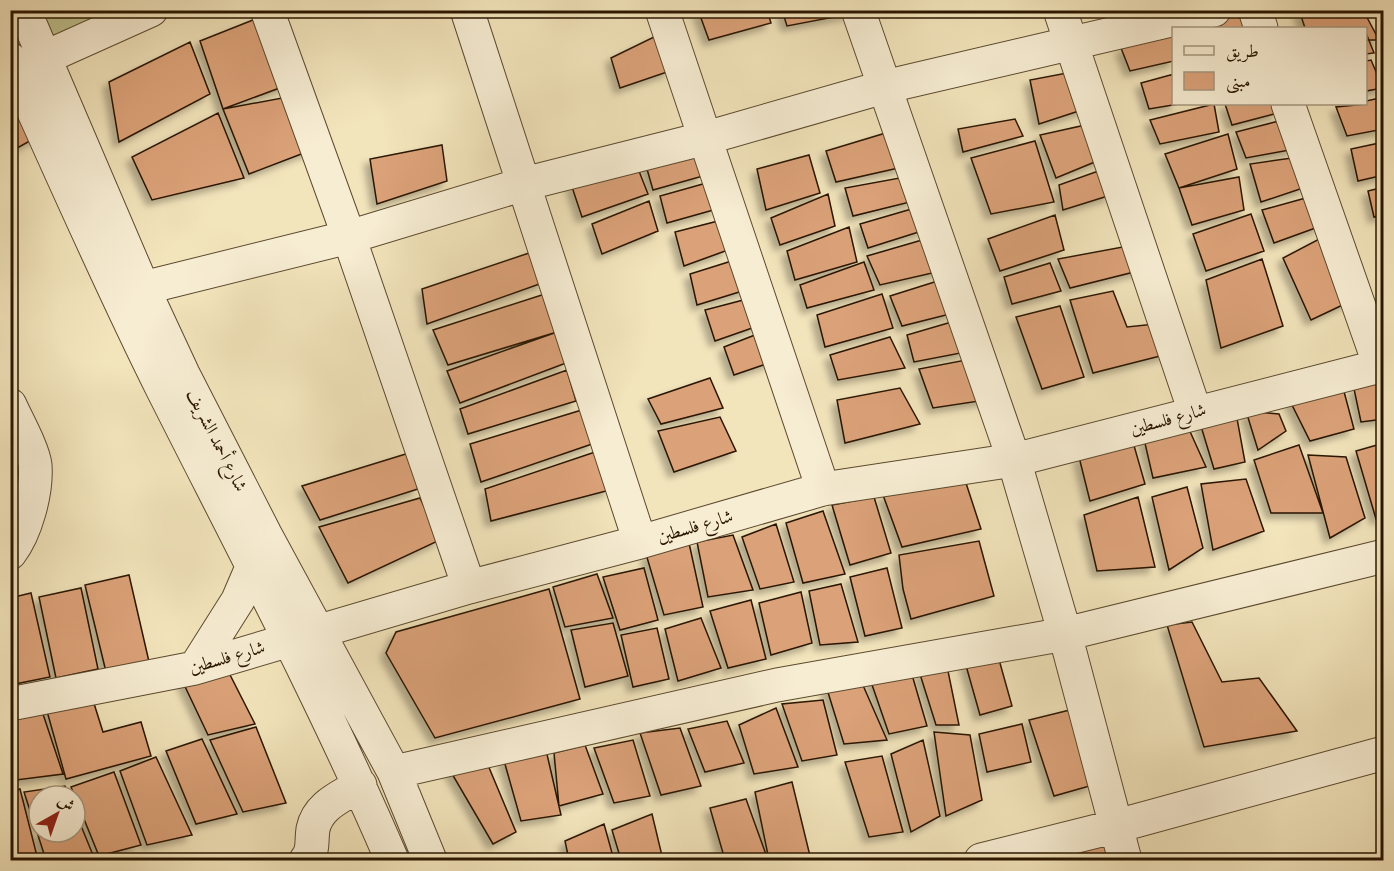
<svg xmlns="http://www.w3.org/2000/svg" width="1394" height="871" font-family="'IM FELL Great Primer',Amiri,serif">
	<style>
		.green { fill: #bfc28d; stroke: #746c46; stroke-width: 1.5 }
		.building { fill: #dba178; stroke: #2a1600; stroke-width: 1.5; filter: url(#shadow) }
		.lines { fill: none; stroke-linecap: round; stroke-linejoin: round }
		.minor-casing { stroke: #5c4a2f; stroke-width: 35 }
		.minor { stroke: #f7edd3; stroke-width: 33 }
		.labels { text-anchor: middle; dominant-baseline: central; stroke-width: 4.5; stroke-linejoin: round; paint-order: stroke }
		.street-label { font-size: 18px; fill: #2a1600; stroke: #f7edd3 }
	</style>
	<defs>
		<filter id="shadow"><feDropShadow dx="-5.5" dy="5.5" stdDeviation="3" flood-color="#0004"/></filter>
	</defs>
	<rect width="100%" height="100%" fill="#f2e4bb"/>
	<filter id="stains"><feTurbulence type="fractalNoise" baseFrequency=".00333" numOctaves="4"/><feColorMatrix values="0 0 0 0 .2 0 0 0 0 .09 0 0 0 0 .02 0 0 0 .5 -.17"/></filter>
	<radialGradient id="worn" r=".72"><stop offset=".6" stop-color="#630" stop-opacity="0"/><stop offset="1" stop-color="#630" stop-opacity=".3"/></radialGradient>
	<!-- green -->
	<path class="green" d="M24 11H106L114 28 43 59Z"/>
	<!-- building -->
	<path class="building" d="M698 10H767L771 23 709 40Z
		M782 10H849L850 14 787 26Z
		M1299 10H1363L1379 40H1366V28H1305Z
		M1247 11 1251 28H1196L1195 25Z
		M263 16 293 83 223 109 200 41Z
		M1366 33 1374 53 1366 54Z
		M660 34 670 71 620 88 611 58Z
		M1174 34V61L1130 71 1121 48Z
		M190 42 210 94 119 142 109 82Z
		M1371 60 1383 88 1366 91V61Z
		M1072 72 1085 109 1039 124 1030 80Z
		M1174 74V104H1179L1149 109 1141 83Z
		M298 95 317 148 249 174 223 109Z
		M1384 97V129L1347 136 1336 107 1366 104V101Z
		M13 103 37 137 10 152V104Z
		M1214 104 1219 132 1160 144 1150 120Z
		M1225 104H1275L1278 113 1232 125Z
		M218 113 244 178 152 200 132 157Z
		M1015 119 1023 136 963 152 958 129Z
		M1283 120 1295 149 1246 158 1236 132Z
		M1090 124 1102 159 1056 178 1040 135Z
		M889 132 903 167 836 182 826 151Z
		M1228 134 1237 169 1179 188 1165 154Z
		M1035 141 1054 202 991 214 971 158Z
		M1384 142V175L1358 181 1351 149Z
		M442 145 447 181 377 204 370 159Z
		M700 149 703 176 653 190 645 162Z
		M809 155 820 193 766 210 757 169Z
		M1299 157 1306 187 1261 202 1250 164Z
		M637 166 648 194 582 217 571 184Z
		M1104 169 1111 195 1063 210 1059 185Z
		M905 177 914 201 853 216 845 188Z
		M1239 177 1244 210 1192 225 1179 188Z
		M710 182 717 209 667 223 660 196Z
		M1384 187V215L1374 217 1368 191Z
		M828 194 835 226 780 245 771 218Z
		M1313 196 1321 226 1274 243 1262 210Z
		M649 201 658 231 602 254 592 224Z
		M915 208 925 230 868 248 860 224Z
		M1251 214 1264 251 1206 271 1193 234Z
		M1055 215 1064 250 1000 271 988 239Z
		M722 220 728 250 684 266 675 232Z
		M849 227 857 262 795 280 787 251Z
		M1323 237 1349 302 1311 320 1283 258Z
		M929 238 941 271 880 285 867 256Z
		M1128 246 1146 269 1070 288 1058 259Z
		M538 250 545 282 427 324 422 289Z
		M738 259 749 289 697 305 690 274Z
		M1262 259 1283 326 1221 348 1206 280Z
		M864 262 874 290 807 308 800 285Z
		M1050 263 1061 291 1012 304 1004 277Z
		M944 279 954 313 902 326 890 296Z
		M1113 291 1127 327 1155 324 1168 354 1093 373 1070 300Z
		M548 293 557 332 448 365 433 330Z
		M882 294 893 328 825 347 817 315Z
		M751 298 758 326 715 341 705 310Z
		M1060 306 1084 377 1042 389 1016 317Z
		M955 321 966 352 914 362 907 335Z
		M557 332 566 363 460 403 447 371Z
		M760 333 772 362 734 375 724 347Z
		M890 337 905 368 838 380 830 355Z
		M971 359 986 400 933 408 919 369Z
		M567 370 576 401 468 434 460 409Z
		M1384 374V419L1361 422 1354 389Z
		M710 378 723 408 661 424 648 399Z
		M1342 384 1354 429 1310 441 1289 399Z
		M900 388 920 424 845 443 837 400Z
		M585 409 595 443 481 482 470 444Z
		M1246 411 1279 414 1286 431 1258 450Z
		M1236 413 1245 462 1214 469 1200 423Z
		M720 417 736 451 674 472 658 431Z
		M1188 427 1206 467 1153 478 1144 439Z
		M1133 442 1145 484 1090 501 1079 457Z
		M1384 443V516L1376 519 1356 451Z
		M1299 445 1323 513H1271L1254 460Z
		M601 450 610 490 491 521 485 489Z
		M409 453 418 489 320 520 302 486Z
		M1308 455 1346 457 1365 518 1330 538Z
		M1246 479 1264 531 1213 550 1201 484Z
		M965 480 981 529 902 547 883 495Z
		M1187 487 1203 548 1169 570 1152 497Z
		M874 497 891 553 850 565 832 505Z
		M1138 497 1155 567 1097 571 1084 515Z
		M420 498 440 540 348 583 319 527Z
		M823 511 845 574 803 583 786 523Z
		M776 524 794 582 760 589 742 537Z
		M733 535 753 590 708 597 697 542Z
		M979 541 994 596 911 619 903 589 899 555Z
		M689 543 703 607 664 615 646 554Z
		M644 568 658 620 620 630 603 577Z
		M887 568 902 628 865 636 850 577Z
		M597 574 613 618 565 627 553 587Z
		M129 575 150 666 107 676 85 585Z
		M841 584 858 642 820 645 809 591Z
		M81 588 98 669 56 678 39 597Z
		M549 589 580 699 435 738 386 653 396 632Z
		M801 592 812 643 771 655 759 603Z
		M31 593 50 677 10 685V598Z
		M751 600 766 659 728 668 710 611Z
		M701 618 721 668 678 681 665 629Z
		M1192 622 1222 682 1259 678 1297 731 1204 747 1167 625Z
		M613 623 628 676 585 687 571 630Z
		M657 628 669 679 633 687 621 635Z
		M998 656 1012 706 980 715 965 662Z
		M224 663 255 724 208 735 180 676Z
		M910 668 927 726 889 734 869 676Z
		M919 671H948L959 725H936Z
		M862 683 887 740 844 744 826 686Z
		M91 694 103 732 141 722 151 756 66 779 45 704Z
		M823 700 837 755 802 761 782 704Z
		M776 708 798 767 754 774 739 725Z
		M1074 709 1093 785 1054 796 1029 720Z
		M42 711 63 774 16 780 10 760V719Z
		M727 721 744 763 705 772 688 729Z
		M1022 724 1031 762 987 772 979 734Z
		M256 727 286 803 243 812 210 740Z
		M680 728 701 786 661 795 640 733Z
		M934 732 970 735 982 800 946 816Z
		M202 739 237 814 196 824 166 751Z
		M633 740 650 796 614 803 594 748Z
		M923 740 940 816 911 832 891 754Z
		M585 745 603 794 559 806 554 753Z
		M546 750 561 815 521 821 503 757Z
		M882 756 903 832 869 837 845 762Z
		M156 757 192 835 147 845 120 771Z
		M485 758 516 832 493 844 448 767Z
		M114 772 141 845 99 856 71 787Z
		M792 782 811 860H769L755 792Z
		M65 786 69 796H39V832H75V811L95 860H46L24 792Z
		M20 789 38 860H10V792Z
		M746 799 768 860H725L710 808Z
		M652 814 663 860H621L612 830Z
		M604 824 614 860H569L565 841Z
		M1107 841 1113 860H1061L1060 850Z"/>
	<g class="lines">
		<!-- minor casing -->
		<g class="minor-casing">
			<path id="minor" d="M24 10 143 288 183 374 265 534 394 772 430 860
				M267 10 349 237 469 587
				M467 10 640 542
				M662 10 823 489
				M858 10 1014 460 1065 634 1125 860
				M1060 10 1195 412
				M1255 10 1261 28
				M10 59C60 169 108 280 162 388 241 545 323 699 392 860
				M24 67 151 10
				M1288 104 1380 366
				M120 299 143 288 349 237 524 184 706 138 884 87 1214 10
				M10 405C17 421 33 449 35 465 37 492 26 532 10 553
				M195 668 238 600 253 565
				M10 704 195 668 469 587 640 542 823 489 1014 460 1384 365
				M394 772 777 685 1065 634 1384 556
				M306 860C314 850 311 842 313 829 318 805 341 797 360 785
				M981 860 1117 826 1384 753"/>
		</g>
		<!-- minor -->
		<use href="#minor" class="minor"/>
	</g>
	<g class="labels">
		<!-- street labels -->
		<g class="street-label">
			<text transform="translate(1168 419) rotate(-15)">شارع فلسطين</text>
			<text transform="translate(217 440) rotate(63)">شارع أحمد الشريف</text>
			<text transform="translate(695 526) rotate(-16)">شارع فلسطين</text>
			<text transform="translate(227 657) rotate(-16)">شارع فلسطين</text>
		</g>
	</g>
	<!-- margin -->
	<rect width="1394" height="871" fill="none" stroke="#f2e4bb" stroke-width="36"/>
	<rect x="12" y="12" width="1370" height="847" fill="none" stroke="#2a1600" stroke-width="3"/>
	<rect x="18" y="18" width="1358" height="835" fill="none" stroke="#2a1600" stroke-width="1.5"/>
	<!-- legend -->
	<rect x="1172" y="27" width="195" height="78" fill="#f7edd3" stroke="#a5977f" stroke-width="1.5"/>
	<rect x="1184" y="46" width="30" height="9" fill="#f7edd3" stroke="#a5977f" stroke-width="1.5"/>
	<text x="1226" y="57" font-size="18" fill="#2a1600">طريق</text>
	<rect x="1184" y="72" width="30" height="18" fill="#dba178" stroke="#a5977f" stroke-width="1.5"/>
	<text x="1226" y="87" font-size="18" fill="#2a1600">مبنى</text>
	<!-- north arrow -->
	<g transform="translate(57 814) rotate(40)"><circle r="28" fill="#f7edd3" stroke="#a5977f" stroke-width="1.5"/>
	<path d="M0-4.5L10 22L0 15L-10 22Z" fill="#8f2418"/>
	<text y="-9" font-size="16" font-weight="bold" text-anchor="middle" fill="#2a1600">ش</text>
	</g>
	<rect width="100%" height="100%" filter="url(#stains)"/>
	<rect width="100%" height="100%" fill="url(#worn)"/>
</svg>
